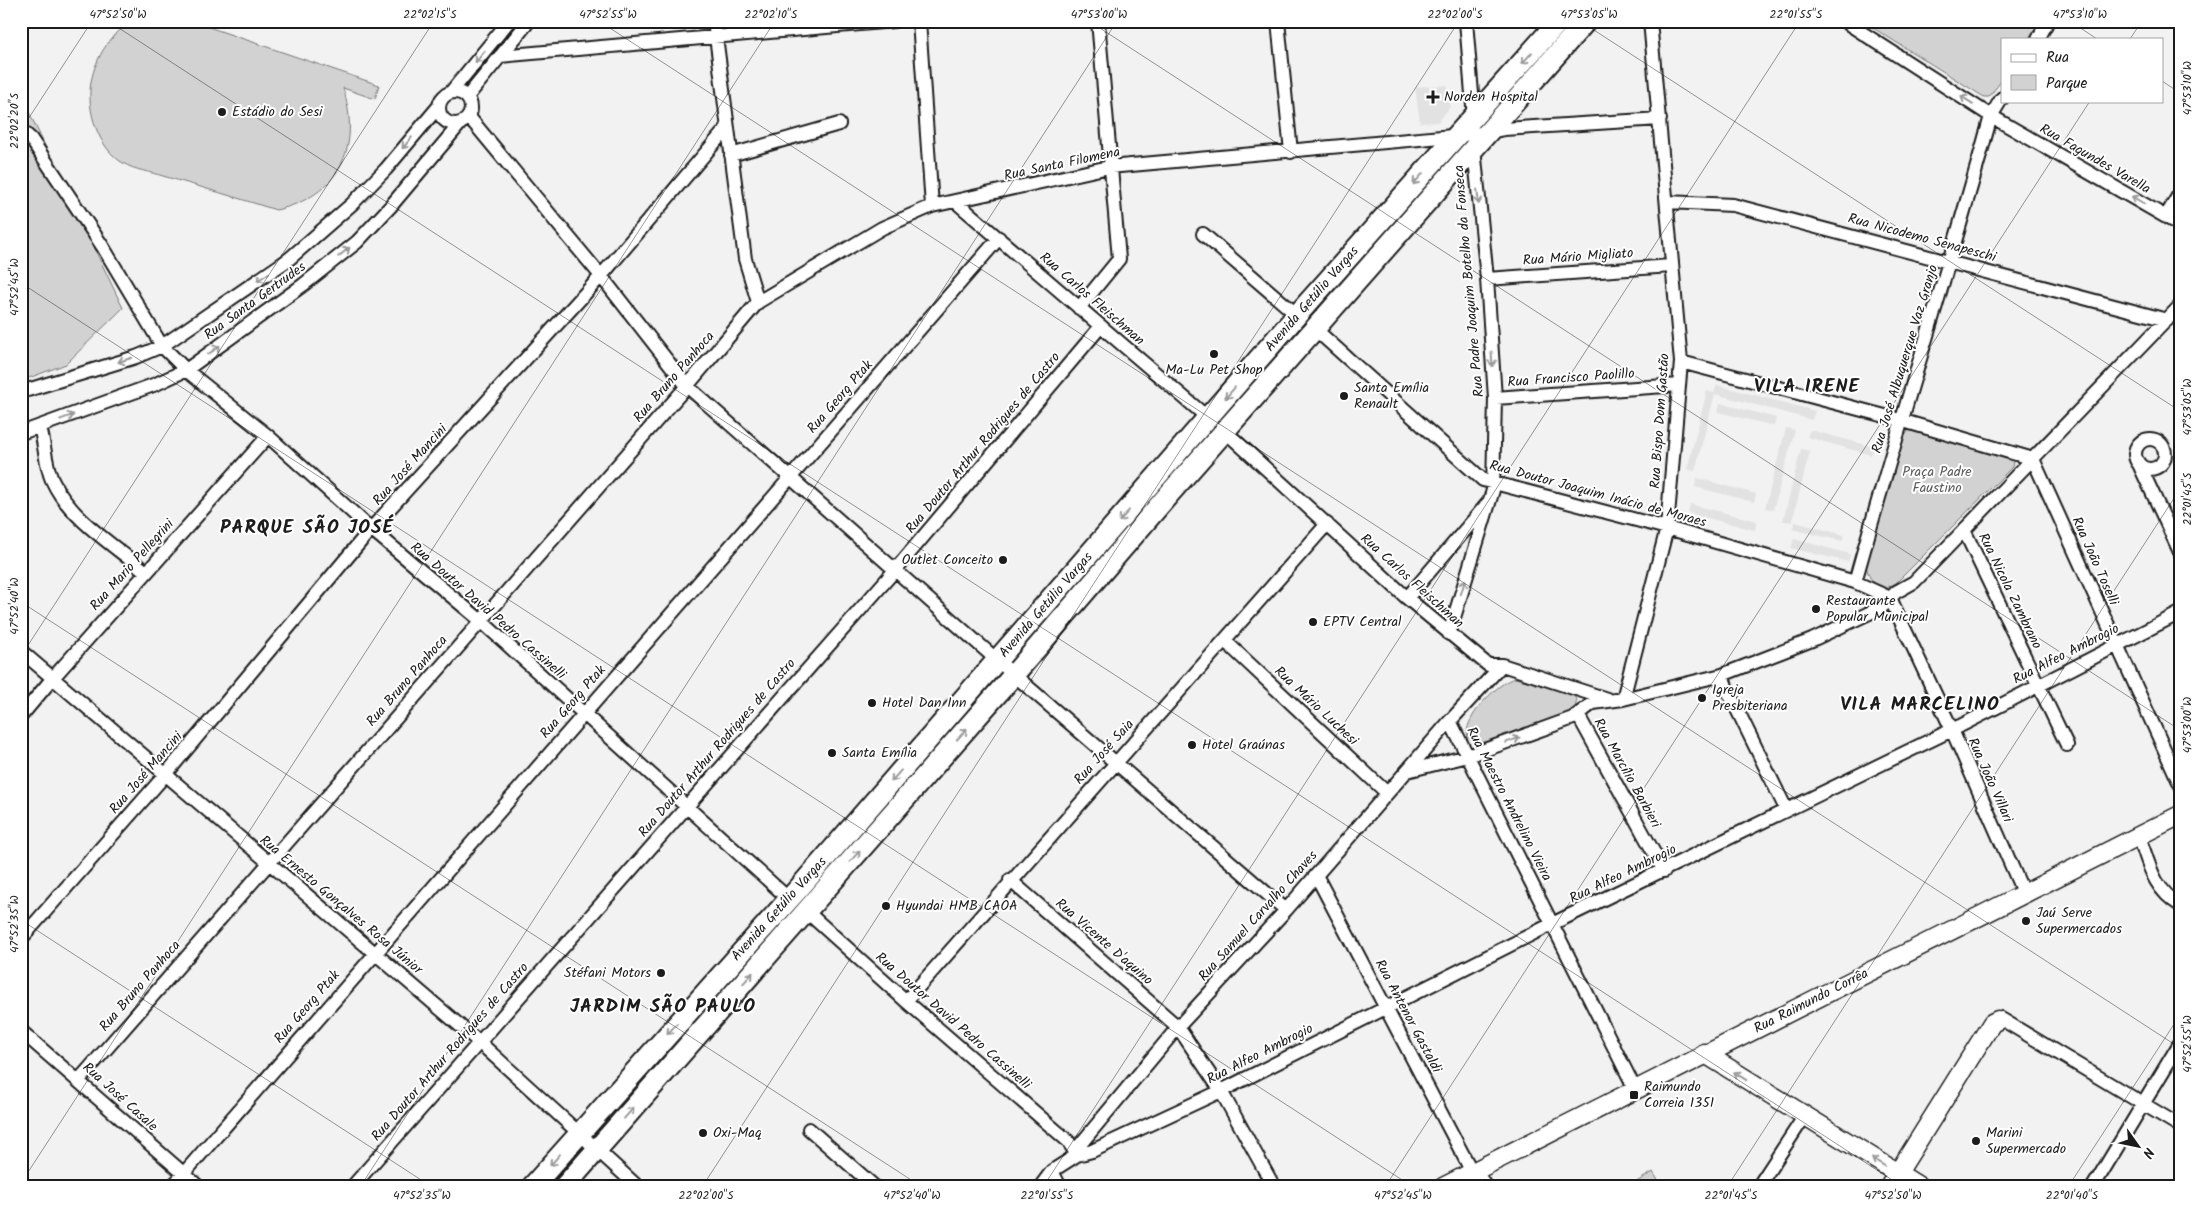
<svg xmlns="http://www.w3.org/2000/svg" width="2201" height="1208" font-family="Kalam,sans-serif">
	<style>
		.built { fill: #e2e2e2 }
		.green { fill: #d2d2d2; stroke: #777 }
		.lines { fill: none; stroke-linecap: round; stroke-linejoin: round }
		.street-casing { stroke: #1c1c1c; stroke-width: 16 }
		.secondary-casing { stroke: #1c1c1c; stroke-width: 21 }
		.primary-casing { stroke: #1c1c1c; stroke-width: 24 }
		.street { stroke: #fff; stroke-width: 12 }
		.secondary { stroke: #fff; stroke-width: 18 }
		.primary { stroke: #fff; stroke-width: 20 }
		.oneway { stroke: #999 }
		.ticks { fill: none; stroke: #1c1c1c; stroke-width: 1; stroke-opacity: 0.45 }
		.poi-dot { fill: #1c1c1c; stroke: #fff; stroke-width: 2 }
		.labels { text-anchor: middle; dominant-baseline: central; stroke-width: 4; stroke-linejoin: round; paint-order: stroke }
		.poi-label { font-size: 14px; fill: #1c1c1c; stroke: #fff; text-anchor: start }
		.street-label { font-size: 14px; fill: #1c1c1c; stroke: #fff }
		.park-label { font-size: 14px; fill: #5c5c5c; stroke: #fff }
		.district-label { font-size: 19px; font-weight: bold; letter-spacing: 1px; fill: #1c1c1c; stroke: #fff }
		.neatline { fill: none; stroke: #1c1c1c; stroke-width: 2 }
		.ticks-label { font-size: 12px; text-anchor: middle; fill: #1c1c1c }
	</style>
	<rect width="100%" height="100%" fill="#f2f2f2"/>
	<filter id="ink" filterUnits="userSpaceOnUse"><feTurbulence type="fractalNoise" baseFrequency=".02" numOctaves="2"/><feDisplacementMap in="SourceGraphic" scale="10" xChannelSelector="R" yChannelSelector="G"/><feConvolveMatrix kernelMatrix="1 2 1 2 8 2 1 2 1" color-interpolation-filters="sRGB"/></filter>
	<g filter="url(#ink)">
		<!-- built -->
		<path class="built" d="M1447 85 1450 107 1438 122 1420 123 1415 87Z
			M1717 385 1815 411 1812 420 1715 394 1695 471 1687 469 1707 391 1714 393Z
			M1720 403 1776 418 1774 426 1718 412Z
			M1786 428 1795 430 1773 510 1765 508Z
			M1810 430 1874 447 1871 455 1807 437Z
			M1801 449 1810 451 1792 522 1783 521Z
			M1697 478 1756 494 1754 502 1695 487Z
			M1690 504 1757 521 1755 530 1688 513Z
			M1795 522 1844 535 1842 541 1792 529Z
			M1794 539 1850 554 1848 562 1791 548Z"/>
		<!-- green -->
		<path class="green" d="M132 21H191L379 85 375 99 343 88C362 148 339 196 276 210 238 198 201 187 163 176 151 172 134 170 123 163 98 148 86 110 91 82 96 56 110 35 132 21Z
			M1862 21H2040L2028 39H2002V80L1989 97H1984Z
			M21 108H27L123 308 66 364 21 381Z
			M1463 149 1016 661 1013 660 1015 652 1458 150Z
			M1910 429 2010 456 2013 461 2012 467 1896 583 1886 588C1873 585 1869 579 1866 566L1904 437Z
			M998 672 1002 673 597 1136H594L593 1133Z
			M1515 678 1568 692 1577 699 1575 708 1570 714 1485 742C1440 746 1492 683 1515 678Z
			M580 1146H585L584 1152 554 1187H544Z
			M1653 1172 1662 1187H1628Z"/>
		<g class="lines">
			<!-- street casing -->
			<g class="street-casing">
				<path id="street" d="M714 21 745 259 758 302
					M919 21 932 206
					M1278 21 1291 152
					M1466 21 1474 118
					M1844 21 1991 116 2180 225
					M2038 39 2048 21
					M500 56 894 21
					M439 108a16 16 0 1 1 32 0a16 16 0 1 1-32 0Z
					M451 92 509 21
					M467 97 529 21
					M469 117 601 276 687 386 998 661 1286 910
					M21 130 31 139 103 247 162 346 186 370 268 436 371 529 480 620 789 899
					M731 155 839 124
					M956 202 1208 418
					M1667 202 1733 205 2167 320
					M2166 216 2180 193
					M1203 234 1297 315
					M1487 279 1671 266
					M1079 308 1119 259 1098 21
					M1315 329 1483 480 1667 528 1855 582 1890 598
					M1681 362 1900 420 2033 459 2180 784
					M21 392 136 357 162 346 289 259 352 204 386 169 439 106
					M1495 398 1679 385
					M40 427C45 445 45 464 52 480 69 518 115 546 146 572
					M1226 432 1407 598 1488 665H1502L1607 699
					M21 433 156 384 186 370 303 285 357 242 390 207 459 125
					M2135 454a15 15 0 1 1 30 0a15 15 0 1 1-30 0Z
					M2138 462 2180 552
					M1964 530 2067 745
					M1855 582C1898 426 1948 272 1991 116L2002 98
					M1407 598 1488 503
					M1890 598 1952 730 2023 892
					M1449 634 1493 490 1495 398 1487 279 1474 148
					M1225 641 1387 793
					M21 651 479 1042 638 1187
					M1722 675 1727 689 1786 809
					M1623 699 1667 528 1681 362 1650 21
					M1578 715 1664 871
					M21 716 52 679 268 436
					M1450 721 1635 1089
					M1407 771 1468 756 1573 718 1593 703 1623 699 1722 675 1812 640 1882 607 1896 592 1914 582 2180 306
					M2139 836C2149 864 2153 889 2180 905
					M1316 875 1472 1172
					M1010 880 1178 1027 1221 1091 1274 1187
					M806 911 906 1001 1068 1141 1077 1155 1092 1151 1221 1091 1554 923 1960 726 2180 613
					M21 939 166 774 371 529 601 276 727 128
					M906 1001 1327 524
					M1998 1020H2003L2180 1126
					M21 1031 199 1187
					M79 1080 687 386 758 302 882 228 932 206 1109 167 1475 134 1504 129 1660 119
					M809 1129 875 1187
					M1052 1171 1060 1187
					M172 1187 999 238
					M352 1187 896 569 1101 326
					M1040 1187 1052 1171 1077 1155 1079 1146 1178 1027 1286 910 1450 721 1502 665
					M1758 1187 1804 1117
					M2093 1187 2180 1043"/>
			</g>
			<!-- secondary casing -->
			<g class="secondary-casing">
				<path id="secondary" d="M1704 1053 1920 1187
					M1472 1172 1483 1187
					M1443 1187 2180 815
					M1889 1187 1992 1023 1998 1020"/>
			</g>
			<!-- primary casing -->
			<g class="primary-casing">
				<path id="primary" d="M532 1187 800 887 1297 315 1559 21
					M564 1187 1004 686 1170 493 1586 21"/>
			</g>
			<!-- street -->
			<use href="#street" class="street"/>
			<!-- secondary -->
			<use href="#secondary" class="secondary"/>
			<!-- primary -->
			<use href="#primary" class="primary"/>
		</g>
		<!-- one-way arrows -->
		<defs><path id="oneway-shaft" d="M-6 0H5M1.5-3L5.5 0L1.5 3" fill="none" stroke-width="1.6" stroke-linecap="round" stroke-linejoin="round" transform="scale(1.25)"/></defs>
		<g class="oneway">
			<use href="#oneway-shaft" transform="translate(480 57) rotate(129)"/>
			<use href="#oneway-shaft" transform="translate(1527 58) rotate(132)"/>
			<use href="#oneway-shaft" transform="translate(1967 100) rotate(-147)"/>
			<use href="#oneway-shaft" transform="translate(407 143) rotate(130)"/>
			<use href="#oneway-shaft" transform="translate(1418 179) rotate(131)"/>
			<use href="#oneway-shaft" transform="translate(1478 197) rotate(84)"/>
			<use href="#oneway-shaft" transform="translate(2138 200) rotate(-150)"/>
			<use href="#oneway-shaft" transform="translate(344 252) rotate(-39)"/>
			<use href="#oneway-shaft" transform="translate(263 277) rotate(146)"/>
			<use href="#oneway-shaft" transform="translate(214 350) rotate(-36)"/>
			<use href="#oneway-shaft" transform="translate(1492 359) rotate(86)"/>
			<use href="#oneway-shaft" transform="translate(125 360) rotate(163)"/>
			<use href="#oneway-shaft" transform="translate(1230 393) rotate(131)"/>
			<use href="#oneway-shaft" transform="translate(67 417) rotate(-20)"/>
			<use href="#oneway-shaft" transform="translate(1124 516) rotate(131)"/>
			<use href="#oneway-shaft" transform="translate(1463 587) rotate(-73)"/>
			<use href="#oneway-shaft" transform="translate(962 734) rotate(-49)"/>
			<use href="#oneway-shaft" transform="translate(1513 740) rotate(-20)"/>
			<use href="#oneway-shaft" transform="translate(896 776) rotate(131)"/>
			<use href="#oneway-shaft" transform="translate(855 856) rotate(-49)"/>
			<use href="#oneway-shaft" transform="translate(748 978) rotate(-49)"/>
			<use href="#oneway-shaft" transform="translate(672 1029) rotate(132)"/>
			<use href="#oneway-shaft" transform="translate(1740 1076) rotate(-147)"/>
			<use href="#oneway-shaft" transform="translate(629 1113) rotate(-49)"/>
			<use href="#oneway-shaft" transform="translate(555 1160) rotate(131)"/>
			<use href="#oneway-shaft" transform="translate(1878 1162) rotate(-149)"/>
		</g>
	</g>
	<!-- ticks -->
	<path class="ticks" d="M108 21 1903 1187M599 21 2180 1048M1089 21 2180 730M1580 21 2180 411M2070 21 2097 39M2130 39 2142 21M2162 81 2180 93M21 130 92 21M21 283 1413 1187M21 602 922 1187M21 656 434 21M21 920 432 1187M21 1183 775 21M360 1187 1117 21M702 1187 1459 21M1043 1187 1800 21M1385 1187 2090 101M1727 1187 2180 489M2068 1187 2180 1015"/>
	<!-- markers -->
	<g class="poi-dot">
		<path d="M1430.5 89.5h5v5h5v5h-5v5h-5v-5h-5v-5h5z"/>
		<circle cx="222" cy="112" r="5"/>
		<circle cx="1214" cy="354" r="5"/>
		<circle cx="1344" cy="396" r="5"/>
		<circle cx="1003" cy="560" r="5"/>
		<circle cx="1816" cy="609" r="5"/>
		<circle cx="1313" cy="622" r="5"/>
		<circle cx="1702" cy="698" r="5"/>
		<circle cx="872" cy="703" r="5"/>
		<circle cx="1192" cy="745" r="5"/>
		<circle cx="832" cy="753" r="5"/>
		<circle cx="886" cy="906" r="5"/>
		<circle cx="2026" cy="921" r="5"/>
		<circle cx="661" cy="973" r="5"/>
		<rect x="1629" y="1090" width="10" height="10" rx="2.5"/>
		<circle cx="703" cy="1133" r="5"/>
		<circle cx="1976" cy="1141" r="5"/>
	</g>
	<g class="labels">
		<!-- poi labels -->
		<g class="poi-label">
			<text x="1444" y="97">Norden Hospital</text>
			<text x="232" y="112">Estádio do Sesi</text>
			<text x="1214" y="370" text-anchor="middle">Ma-Lu Pet Shop</text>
			<text x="1354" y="388">Santa Emília<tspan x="1354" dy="16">Renault</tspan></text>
			<text x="993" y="560" text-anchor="end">Outlet Conceito</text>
			<text x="1826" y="601">Restaurante<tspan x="1826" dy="16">Popular Municipal</tspan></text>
			<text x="1323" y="622">EPTV Central</text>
			<text x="1712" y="690">Igreja<tspan x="1712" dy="16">Presbiteriana</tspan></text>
			<text x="882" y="703">Hotel Dan Inn</text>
			<text x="1202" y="745">Hotel Graúnas</text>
			<text x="842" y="753">Santa Emília</text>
			<text x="896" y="906">Hyundai HMB CAOA</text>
			<text x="2036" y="913">Jaú Serve<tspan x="2036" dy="16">Supermercados</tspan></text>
			<text x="651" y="973" text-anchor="end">Stéfani Motors</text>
			<text x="1644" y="1087">Raimundo<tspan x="1644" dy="16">Correia 1351</tspan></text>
			<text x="713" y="1133">Oxi-Maq</text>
			<text x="1986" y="1133">Marini<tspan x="1986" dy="16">Supermercado</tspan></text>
		</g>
		<!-- street labels -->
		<g class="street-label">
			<text transform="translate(2095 159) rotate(30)">Rua Fagundes Varella</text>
			<text transform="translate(1062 164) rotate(-12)">Rua Santa Filomena</text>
			<text transform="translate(1922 238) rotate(15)">Rua Nicodemo Senapeschi</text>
			<text transform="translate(1578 257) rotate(-4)">Rua Mário Migliato</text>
			<text transform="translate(1469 281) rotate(-95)">Rua Padre Joaquim Botelho da Fonseca</text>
			<text transform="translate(1092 299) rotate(41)">Rua Carlos Fleischman</text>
			<text transform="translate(1312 299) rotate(-49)">Avenida Getúlio Vargas</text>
			<text transform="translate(255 301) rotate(-36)">Rua Santa Gertrudes</text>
			<text transform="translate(1905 359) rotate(-73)">Rua José Albuquerque Vaz Granjo</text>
			<text transform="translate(674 377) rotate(-49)">Rua Bruno Panhoca</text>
			<text transform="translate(1571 378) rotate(-4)">Rua Francisco Paolillo</text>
			<text transform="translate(840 397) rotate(-49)">Rua Georg Ptak</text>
			<text transform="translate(1660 421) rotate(-86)">Rua Bispo Dom Gastão</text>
			<text transform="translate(983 443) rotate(-50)">Rua Doutor Arthur Rodrigues de Castro</text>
			<text transform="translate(410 465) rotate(-48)">Rua José Mancini</text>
			<text transform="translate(1598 494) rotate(15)">Rua Doutor Joaquim Inácio de Moraes</text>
			<text transform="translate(2095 561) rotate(66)">Rua João Toselli</text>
			<text transform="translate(132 565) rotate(-48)">Rua Mario Pellegrini</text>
			<text transform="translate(1412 581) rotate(42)">Rua Carlos Fleischman</text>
			<text transform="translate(2010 591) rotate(64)">Rua Nicola Zambrano</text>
			<text transform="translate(1046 605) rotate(-49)">Avenida Getúlio Vargas</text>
			<text transform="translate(488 611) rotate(41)">Rua Doutor David Pedro Cassinelli</text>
			<text transform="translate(2066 654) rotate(-27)">Rua Alfeo Ambrogio</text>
			<text transform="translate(407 681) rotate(-49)">Rua Bruno Panhoca</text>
			<text transform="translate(573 702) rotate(-49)">Rua Georg Ptak</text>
			<text transform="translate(1316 706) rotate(43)">Rua Mário Luchesi</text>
			<text transform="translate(717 748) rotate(-49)">Rua Doutor Arthur Rodrigues de Castro</text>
			<text transform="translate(1104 752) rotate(-48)">Rua José Saia</text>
			<text transform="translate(146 773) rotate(-49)">Rua José Mancini</text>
			<text transform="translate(1627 773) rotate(61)">Rua Marcílio Barbieri</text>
			<text transform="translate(1990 780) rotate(66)">Rua João Villari</text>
			<text transform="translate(1509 804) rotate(63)">Rua Maestro Andrelino Vieira</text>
			<text transform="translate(1623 874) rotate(-26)">Rua Alfeo Ambrogio</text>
			<text transform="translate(341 905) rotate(40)">Rua Ernesto Gonçalves Rosa Júnior</text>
			<text transform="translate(779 909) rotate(-48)">Avenida Getúlio Vargas</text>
			<text transform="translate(1258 916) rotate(-48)">Rua Samuel Carvalho Chaves</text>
			<text transform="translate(1104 942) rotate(41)">Rua Vicente D'aquino</text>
			<text transform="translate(140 986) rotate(-49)">Rua Bruno Panhoca</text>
			<text transform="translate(1811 1001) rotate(-27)">Rua Raimundo Corrêa</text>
			<text transform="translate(307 1007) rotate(-49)">Rua Georg Ptak</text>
			<text transform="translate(1408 1016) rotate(62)">Rua Antenor Gastaldi</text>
			<text transform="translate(953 1021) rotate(41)">Rua Doutor David Pedro Cassinelli</text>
			<text transform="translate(450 1052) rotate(-49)">Rua Doutor Arthur Rodrigues de Castro</text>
			<text transform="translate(1260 1054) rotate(-27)">Rua Alfeo Ambrogio</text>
			<text transform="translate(120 1097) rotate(42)">Rua José Casale</text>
		</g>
		<!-- park labels -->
		<g class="park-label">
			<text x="1937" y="472">Praça Padre<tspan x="1937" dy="16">Faustino</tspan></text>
		</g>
		<!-- district labels -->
		<g class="district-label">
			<text x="1807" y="387">VILA IRENE</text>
			<text x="307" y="528">PARQUE SÃO JOSÉ</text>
			<text x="1920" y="705">VILA MARCELINO</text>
			<text x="663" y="1007">JARDIM SÃO PAULO</text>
		</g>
	</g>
	<!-- margin -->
	<rect width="2201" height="1208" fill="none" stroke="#fff" stroke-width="55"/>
	<!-- legend -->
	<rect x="2001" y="38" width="162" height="65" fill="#ffffff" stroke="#a4a4a4"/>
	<rect x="2011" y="54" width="25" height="8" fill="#ffffff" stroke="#a4a4a4"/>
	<text x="2046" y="62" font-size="15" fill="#1c1c1c">Rua</text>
	<rect x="2011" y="75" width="25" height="15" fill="#d2d2d2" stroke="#a4a4a4"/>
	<text x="2046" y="88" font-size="15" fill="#1c1c1c">Parque</text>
	<!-- north arrow -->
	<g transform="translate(2138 1146) rotate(123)" stroke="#ffffff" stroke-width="4" paint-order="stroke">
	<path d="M0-4L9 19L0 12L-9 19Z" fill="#1c1c1c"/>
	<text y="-8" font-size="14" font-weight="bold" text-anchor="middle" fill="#1c1c1c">N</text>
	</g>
	<rect x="28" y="28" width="2146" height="1152" class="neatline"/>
	<g class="ticks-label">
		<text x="118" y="18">47°52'50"W</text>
		<text x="430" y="18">22°02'15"S</text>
		<text x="608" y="18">47°52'55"W</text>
		<text x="771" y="18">22°02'10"S</text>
		<text x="1099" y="18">47°53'00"W</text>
		<text x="1455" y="18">22°02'00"S</text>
		<text x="1589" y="18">47°53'05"W</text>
		<text x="1796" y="18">22°01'55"S</text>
		<text x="2080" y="18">47°53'10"W</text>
		<text transform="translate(2187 88) rotate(-90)" y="4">47°53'10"W</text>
		<text transform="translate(14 121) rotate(-90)" y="4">22°02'20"S</text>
		<text transform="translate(14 287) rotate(-90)" y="4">47°52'45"W</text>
		<text transform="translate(2187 407) rotate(-90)" y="4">47°53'05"W</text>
		<text transform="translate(2187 499) rotate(-90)" y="4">22°01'45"S</text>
		<text transform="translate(14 606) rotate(-90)" y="4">47°52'40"W</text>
		<text transform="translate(2187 725) rotate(-90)" y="4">47°53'00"W</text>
		<text transform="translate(14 924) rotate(-90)" y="4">47°52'35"W</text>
		<text transform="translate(2187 1044) rotate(-90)" y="4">47°52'55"W</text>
		<text x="422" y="1199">47°52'35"W</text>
		<text x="706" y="1199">22°02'00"S</text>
		<text x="912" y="1199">47°52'40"W</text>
		<text x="1047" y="1199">22°01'55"S</text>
		<text x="1403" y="1199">47°52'45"W</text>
		<text x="1731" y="1199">22°01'45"S</text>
		<text x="1893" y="1199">47°52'50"W</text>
		<text x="2072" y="1199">22°01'40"S</text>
	</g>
</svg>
